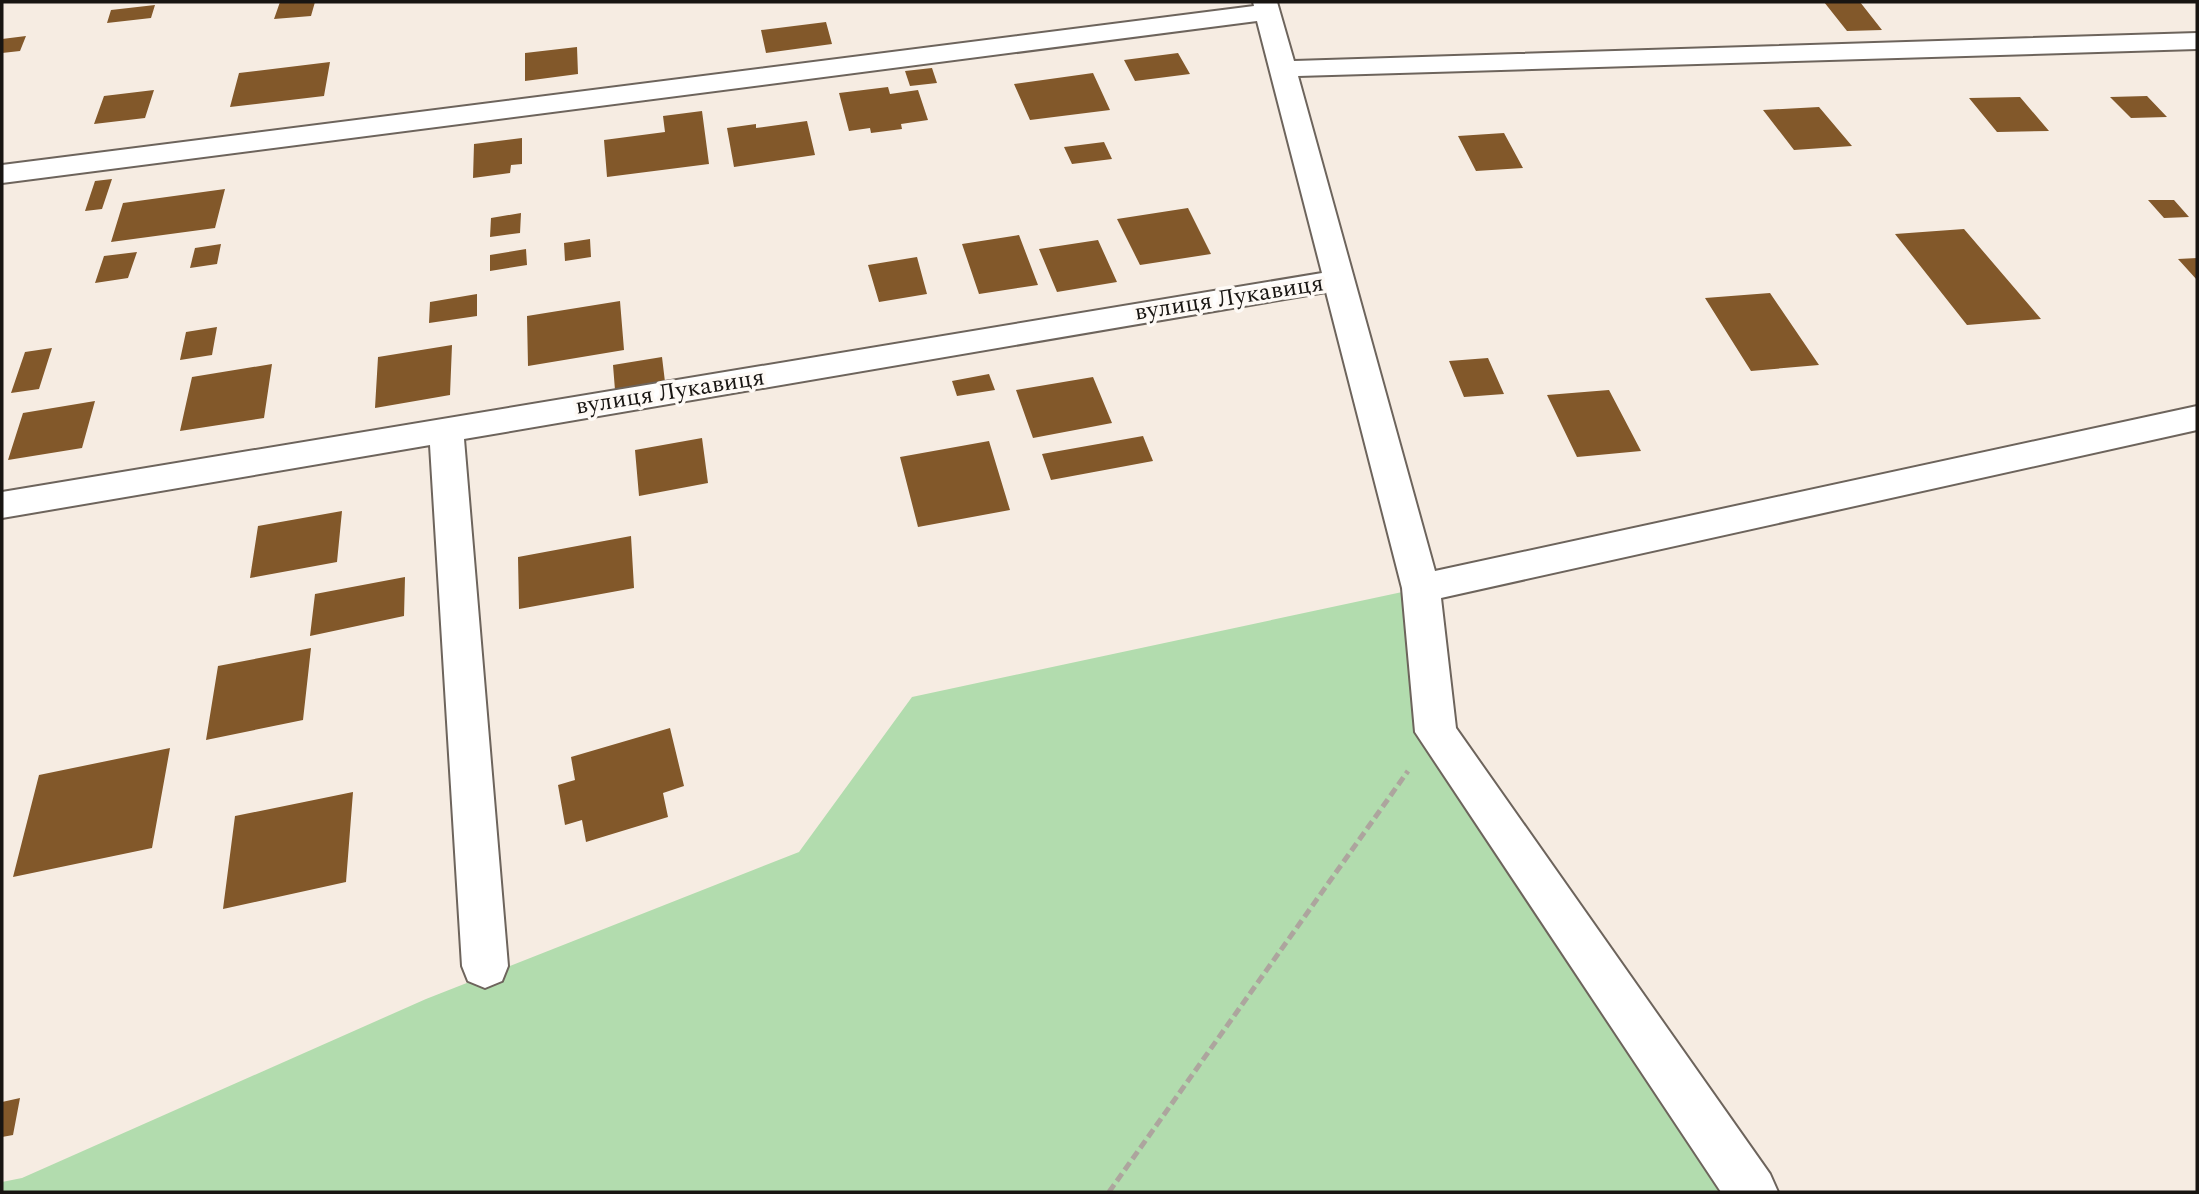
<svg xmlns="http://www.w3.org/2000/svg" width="2199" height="1194" font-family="Spectral,serif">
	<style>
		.green { fill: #b2dcae }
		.building { fill: #82582a }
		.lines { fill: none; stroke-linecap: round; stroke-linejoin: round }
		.minor-casing { stroke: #6d645c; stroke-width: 4 }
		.path { stroke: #ada59e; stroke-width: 5; stroke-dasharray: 9 4.5; stroke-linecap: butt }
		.minor { fill: #fff; fill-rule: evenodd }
		.labels { text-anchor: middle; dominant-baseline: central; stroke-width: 7; stroke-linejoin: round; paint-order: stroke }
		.street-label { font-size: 24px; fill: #181512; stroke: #fefaf6 }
	</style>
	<rect width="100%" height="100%" fill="#f6ece2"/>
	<!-- green -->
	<path class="green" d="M1421 588 1436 732 1752 1192H2V1182L22 1178 426 999 799 852 912 697Z"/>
	<!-- building -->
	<path class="building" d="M280 2H315L311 16 274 19Z
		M1824 2H1860L1882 30 1847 31Z
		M155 5 151 18 107 23 111 10Z
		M826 22 832 44 766 53 761 30Z
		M26 36 20 51 2 53V39Z
		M577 47 578 74 525 81V53Z
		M1178 53 1190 74 1135 81 1124 60Z
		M330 62 324 96 230 107 239 73Z
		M932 68 937 83 910 86 905 71Z
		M1093 73 1110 110 1030 120 1014 84Z
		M888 87 890 94 918 90 928 120 901 124 902 129 871 133 870 128 849 131 839 93Z
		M154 90 145 118 94 124 104 96Z
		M2147 96 2167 117 2131 118 2110 97Z
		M2020 97 2049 131 1997 132 1969 98Z
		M1819 107 1852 146 1794 150 1763 110Z
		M702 111 709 164 607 177 604 140 665 132 663 116Z
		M807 121 815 155 734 167 727 128 756 124V128Z
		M1504 133 1523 168 1476 171 1458 136Z
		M522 138V164L511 165 510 173 473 178 474 144Z
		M1104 142 1112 159 1072 164 1064 147Z
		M112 179 102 209 85 211 95 181Z
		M225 189 215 228 111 242 123 203Z
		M2148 200H2174L2189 217 2164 218Z
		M1188 208 1211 254 1140 265 1117 219Z
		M521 213 520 233 490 237 491 218Z
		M1964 229 2041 319 1967 325 1895 234Z
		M1019 235 1038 285 979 294 962 244Z
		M590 239 591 257 565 261 564 243Z
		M1098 240 1117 282 1057 292 1039 249Z
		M221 244 217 264 190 268 195 248Z
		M526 249 527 265 490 271V255Z
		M137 252 128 278 95 283 104 256Z
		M917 257 927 294 879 302 868 265Z
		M2197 258V280L2178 259Z
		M1770 293 1819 365 1751 371 1705 298Z
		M477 294V316L429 323 430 302Z
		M620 301 624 350 528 366 527 316Z
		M217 327 212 355 180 360 186 332Z
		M452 345 450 395 375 408 378 357Z
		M52 348 39 389 11 393 25 352Z
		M662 357 665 382 615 390 613 365Z
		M1488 358 1504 394 1464 397 1449 361Z
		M272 364 264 418 180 431 192 377Z
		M989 374 995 390 957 396 952 381Z
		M1093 377 1112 423 1033 438 1016 390Z
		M1609 390 1641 451 1577 457 1547 395Z
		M95 401 82 448 8 460 23 413Z
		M1143 436 1153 461 1051 480 1042 454Z
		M702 438 708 483 639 496 635 450Z
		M989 441 1010 510 918 527 900 457Z
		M342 511 337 562 250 578 258 526Z
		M631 536 634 588 519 609 518 557Z
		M405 577 404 616 310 636 315 594Z
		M311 648 303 720 206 740 218 666Z
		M670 728 684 786 663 793 668 817 586 842 582 820 565 825 558 785 575 780 571 757Z
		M170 748 152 848 13 877 39 775Z
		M353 792 346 882 223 909 235 816Z
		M20 1098 13 1135 2 1137V1102Z"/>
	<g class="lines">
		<!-- minor casing -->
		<g class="minor-casing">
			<path id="minor" d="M1253 2H1277L1294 61 2197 33V49L1298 76 1435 571 2197 406V430L1441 598 1456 728 1770 1174 1778 1192H1721L1415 732 1402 588 1326 292 464 439 508 966 502 981 485 988 468 981 462 966 430 445 2 518V492L1322 273 1257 21 2 183V165L1254 6Z"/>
		</g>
		<!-- path -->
		<path class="path" d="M1109 1192 1408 771"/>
		<!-- minor -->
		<use href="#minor" class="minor"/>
	</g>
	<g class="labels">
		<!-- street labels -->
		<g class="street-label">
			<text transform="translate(1229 298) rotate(-9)">вулиця Лукавиця</text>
			<text transform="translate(670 392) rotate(-9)">вулиця Лукавиця</text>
		</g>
	</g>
	<!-- border -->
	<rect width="2199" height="1194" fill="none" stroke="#181512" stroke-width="7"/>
</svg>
